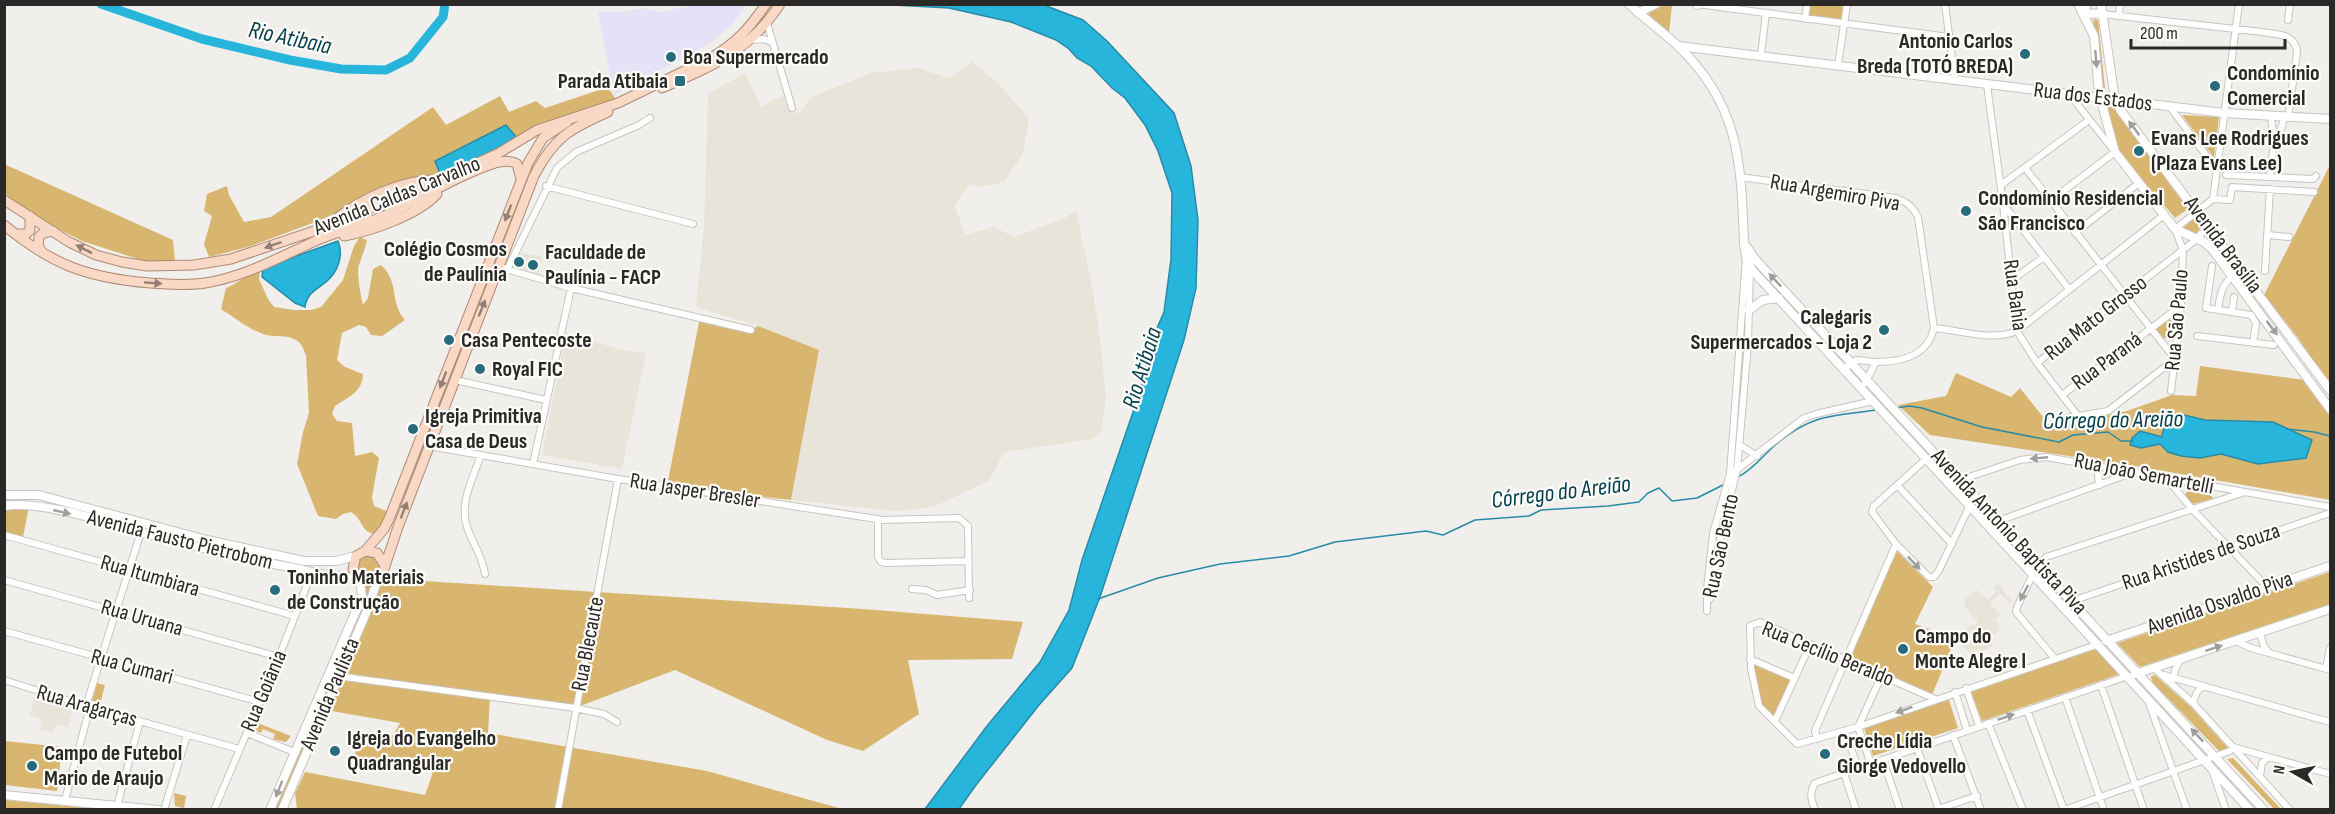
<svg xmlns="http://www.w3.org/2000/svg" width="2335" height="814" font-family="'Sofia Sans Condensed',sans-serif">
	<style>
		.commercial { fill: #e5e2f8 }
		.built { fill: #e9e4d9 }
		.green { fill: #d9b66f }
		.water { fill: #27b5dc; stroke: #288ba6; stroke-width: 1.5 }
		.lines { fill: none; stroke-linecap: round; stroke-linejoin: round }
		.stream { stroke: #288ba6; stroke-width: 1.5 }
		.river { stroke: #27b5dc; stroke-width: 9 }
		.street-casing { stroke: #c7c5c1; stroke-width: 8 }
		.secondary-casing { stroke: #c7c5c1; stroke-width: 10 }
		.primary-casing { stroke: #ae8a75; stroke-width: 11 }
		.street { stroke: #fff; stroke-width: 6 }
		.secondary { stroke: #fff; stroke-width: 8 }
		.primary { stroke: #f9d8c5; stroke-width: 9 }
		.oneway { fill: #9f9f9e }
		.oneway2 { fill: #928076 }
		.poi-dot { fill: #276b7c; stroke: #fefcf8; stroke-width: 2 }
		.labels { text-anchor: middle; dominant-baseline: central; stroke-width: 4.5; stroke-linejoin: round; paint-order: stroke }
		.poi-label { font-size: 22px; font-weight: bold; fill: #2a2928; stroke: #fefcf8; text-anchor: start }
		.street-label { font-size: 22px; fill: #2a2928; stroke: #fefcf8 }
		.water-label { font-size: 24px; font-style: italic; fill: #044050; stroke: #fefcf8 }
	</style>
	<rect width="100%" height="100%" fill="#f1efeb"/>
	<!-- commercial -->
	<path class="commercial" d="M699 4 746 5 732 25 709 44 614 95 598 12H622L645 8 659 12Z"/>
	<!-- built -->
	<path class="built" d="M972 62 996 81 1029 118 1023 153 1004 182 980 187 969 184 955 206 965 235 994 227 1014 237 1065 218 1076 210 1093 291 1101 347 1106 397 1101 431 1092 439 1004 452 989 481 933 507 895 511 791 500 819 350 758 326 696 307 704 227 708 94 745 73 761 107 783 95 789 109 798 114 807 103 809 98 871 73 917 68 949 78Z
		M515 252 542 257 538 275 510 268Z
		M566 333 622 350 646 353 622 469 542 455Z
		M1997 584 2002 587 2004 590 2003 591 2012 601 2010 604 2000 594 1990 603 2000 615 1995 620 2000 627 1998 629 1999 631 1992 637 1994 640 1991 643 1993 645 1985 651 1978 650 1975 654 1972 652 1970 654 1962 645 1965 643 1964 641 1966 638 1965 630 1973 623 1975 625 1978 622 1963 605 1966 602 1964 600 1977 590 1988 600 1997 591 1994 587Z
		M35 695 74 706 68 727 56 724 53 732 40 729 42 719 30 715Z"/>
	<!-- green -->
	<path class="green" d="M1664 5H1672L1669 34 1648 16 1649 13Z
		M1810 5H1843L1841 20 1809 15Z
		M2093 19 2098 20 2106 98 2103 96Z
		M608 87 618 103 518 139 435 162 441 176 356 203 321 220 248 247 209 257 204 244 212 216 204 211 207 194 227 186 229 195 244 222 271 217 433 107 446 125 500 96 509 112 536 101 545 108Z
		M2106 103 2111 104 2188 209 2175 218 2118 151Z
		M2182 115 2219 117 2214 158Z
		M4 164 173 240 175 261 147 262 82 241 18 208 5 193Z
		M2330 165V386L2298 338 2264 295Z
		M2196 216 2203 226 2195 234 2181 226Z
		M360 237 367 240C365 249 362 256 359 265 356 271 361 297 363 305L368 298 373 269 381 265C400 282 389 302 405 320L382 336 371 335 366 327 359 325 342 333 337 360 345 367 363 374C363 392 348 397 335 406L332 414 337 421 352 423 355 456 372 452 379 458 372 497 374 506 391 513 378 535C359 532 365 521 351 512L343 514 336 519 318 516 297 464 303 432 309 413 306 356C304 350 302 343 296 340 287 334 273 338 263 334 247 328 235 318 221 309L226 288C239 283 247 273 260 270L259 279 268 299 274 307 294 310H311L321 307 343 280 354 246Z
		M700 317 751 330 758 326 819 350 791 500 667 486Z
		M2166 319 2172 320C2177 326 2177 335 2170 339L2160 337 2155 329Z
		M2200 366 2305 380 2330 417V500L2129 465 1930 435 1898 405 1946 396 1956 373 2011 397 2020 388 2051 427 2127 411 2172 395 2196 396Z
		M2189 488 2210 492 2213 499 2192 504 2185 495Z
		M29 507 23 537 5 532 4 509Z
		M1897 551 1933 587 1915 624 1955 639 1932 695 1849 659Z
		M363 554 375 555 381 565V571L373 579 358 575 356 561Z
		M2330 572V604L2140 667 2117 643Z
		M378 578 863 609 1023 622 1012 659 908 660 919 714 863 751 827 740 675 670 575 708 490 697 488 733 707 771 842 809H297L295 793 305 772 425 795 433 772 415 766 414 771 352 766 358 741 381 744 394 734 400 723 326 710 282 809 270 810 362 597 360 580Z
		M2095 648 2120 674 1982 721 1970 690Z
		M1753 662 1791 679 1774 717 1761 705Z
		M2155 675 2191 707 2228 748 2219 751 2152 682 2151 676Z
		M97 683 105 685 100 704 92 700Z
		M1948 697 1958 728 1873 756 1864 728Z
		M255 722 291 736 286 742 273 739 275 734 263 729 261 733 254 730Z
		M5 741 62 747 57 791 5 785Z
		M2233 758 2281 809H2274L2227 759Z
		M174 793 186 796 184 808 175 806Z
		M4 800 100 809H5Z"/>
	<!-- water -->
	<path class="water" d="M893 5H1044L1083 20 1107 41 1174 113 1191 166 1198 220 1196 288 1184 340 1100 597 1072 668 1039 705 976 785 959 809H925L987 726 1040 662 1069 610 1082 560 1141 389 1150 344 1164 312 1171 259 1172 193 1158 151 1145 125 1125 98 1112 88 1091 66 1077 58 1069 49 1056 40 1011 22 949 8Z
		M506 125 518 139 441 176 435 161Z
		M338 241C344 255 338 272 326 282 316 290 307 293 305 307L295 303 262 277 263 268Z
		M2184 415 2205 420 2273 422 2312 440 2306 458 2258 464 2221 454 2200 458 2181 456 2168 452 2160 444 2141 448 2130 445 2132 438 2140 431 2162 437C2162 424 2174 420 2184 415Z"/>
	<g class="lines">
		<!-- stream -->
		<path class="stream" d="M1896 408 1909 406 1922 408 1982 427 2059 442 2073 435 2108 432 2121 441H2133
			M2287 429 2314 432 2330 436
			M1738 477C1756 468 1764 453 1780 441 1815 413 1835 416 1876 410
			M1098 599 1158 578 1220 564 1289 556 1335 542 1426 531 1443 535 1475 520 1529 516 1541 510 1608 506 1639 502 1648 493 1659 488 1672 501 1697 498 1725 484"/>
		<!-- river -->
		<path class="river" d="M101 4 202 39 290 60 341 69 386 70 410 58 443 17 445 4"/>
		<!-- street casing -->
		<g class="street-casing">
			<path id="street" d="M1697 4 1949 37
				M1945 4 1955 81
				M2102 14 2262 32C2278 35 2296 33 2297 53L2288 118
				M2119 16 2120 4
				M1805 19 1807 4
				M2288 20 2290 4
				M767 23 792 108
				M752 40 763 39 772 42
				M1761 55 1766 13
				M1838 65 1847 4
				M1987 85 2003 204 2017 331 2037 363 2078 416
				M2170 107 2215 167
				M2274 142 2280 133 2284 118
				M2026 169 2175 359 2108 411 2055 420
				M2226 175 2313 179 2316 176
				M1740 177 1896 198C1907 202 1913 207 1918 217L1934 328C1928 356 1902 362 1876 362 1869 362 1863 360 1856 360L1844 369
				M2270 177 2274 142 2271 117
				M2001 185 2089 120
				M546 186 693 224
				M2213 199 2230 200 2232 187 2314 192
				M2050 201 2115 152 2070 95
				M2003 204 2069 289
				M2075 233 2139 183
				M2268 235 2289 237
				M2212 266 2206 308 2251 315 2256 323 2253 343
				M499 267 571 288 751 330
				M507 270 557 168 576 152 639 125 650 118
				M2265 271 2270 189
				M2012 280 2044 257
				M2218 310C2220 296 2221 285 2233 276
				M2232 312 2234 297
				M1934 328C1961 330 1991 342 2017 331L2164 215
				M2197 336 2274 345
				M2037 363 2197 239 2208 225
				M455 380 546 400
				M1865 383 1876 362
				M2171 391 2181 306 2183 250 2175 229 2213 199 2239 4
				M2062 395 2181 306
				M1740 445 1757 456
				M429 446 618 479 883 520 959 518 968 526 969 598
				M481 455C473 478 459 503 467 527 473 545 481 552 485 574
				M1926 459 1874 506 1872 512 1896 544 1929 577H1934L1939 570 1975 495
				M533 464 571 288
				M2097 464 2099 485
				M1735 471 1804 418 1816 414 1873 401
				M2167 479 2192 509 2267 587
				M1960 480 2020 460 2046 457 2330 507
				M1897 485 1952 544
				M878 519V557L881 562 886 563 969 561
				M1998 521 2134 472
				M4 535 295 616
				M4 580 279 657
				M912 589 926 590 937 595 970 590
				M1710 599 1721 533 1737 470 1748 344 1750 267
				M2072 601 2330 513
				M1707 611V589L1713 533 1730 474 1746 258
				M4 631 260 702
				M2260 633 2264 647 2270 653
				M2236 641 2251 648 2330 670
				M1750 659 1794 678
				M2055 659 2016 612 2017 607 2033 574 2046 557 2242 493
				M2326 668 2330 648
				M2155 669 2193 703 2290 810
				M2164 675 2330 722
				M337 676 575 708 604 714 617 722
				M2174 679 2175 670 2180 660
				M4 680 86 706 239 749
				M2101 685 2144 810
				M1966 688 1979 726
				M1955 692 1967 730
				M2065 697 2104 810
				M1935 699 1760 622 1750 626 1751 668 1759 706 1797 744 1861 726 2099 644
				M2149 703 2187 810
				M2193 703 2197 692 2203 686
				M86 706 141 532
				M2027 710 2064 810
				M1775 721 1810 645
				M1988 723 2023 810
				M1858 727 1882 675
				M1858 727 1871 764
				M1845 731 1858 768
				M247 733 294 752
				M1953 735 1981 810
				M1817 739 1815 731 1896 544
				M1917 748 1939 810
				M1883 760 1900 810
				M2212 770 2226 810
				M1844 773 1856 810
				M2260 776 2262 763 2268 757
				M65 800 90 707
				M117 806 140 721
				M1938 809 1977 796
				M164 810 187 735
				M214 810 279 657 312 572
				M558 810 618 479
				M1815 810C1811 799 1809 793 1815 783L2128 676
				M2064 810 2230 751 2233 747 2330 774"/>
		</g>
		<!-- secondary casing -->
		<g class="secondary-casing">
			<path id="secondary" d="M1629 4C1645 19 1663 32 1678 46 1740 105 1741 163 1744 243L1746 257 1752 270 2250 810
				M1697 4V5
				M2078 4 2094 36 2099 93 2115 152 2175 229 2204 242 2212 249 2330 409
				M2087 4 2083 13 2102 14
				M2101 4 2115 100 2121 111 2330 390
				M1638 13 1656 4
				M1678 46 2224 113 2330 119
				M1747 247 1754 258 2264 810
				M1749 310 1763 300 1779 298
				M4 495H39L207 540 304 561H336L356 556
				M4 506C44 500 112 524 151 535 197 547 242 558 289 567 310 571 335 579 356 577
				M2106 641 2330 566
				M2135 674 2330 609
				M4 795 158 810
				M270 810 362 597 360 580
				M282 810 369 606 378 578"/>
		</g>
		<!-- primary casing -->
		<g class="primary-casing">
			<path id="primary" d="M662 88C712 66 749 52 780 4
				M4 200 69 242 96 255 122 262 147 266 194 265 231 259 320 229 442 179 499 153 537 130 618 103 711 58C738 41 748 30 766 4
				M337 218C364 198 398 182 431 180
				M4 225C52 265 88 278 150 283 168 284 187 286 205 283 243 277 276 259 311 243 335 232 360 226 384 216 421 199 456 176 495 163 503 161 511 160 517 164L521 179
				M16 234H26L30 230V216
				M344 236C371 231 418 215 437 194
				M42 252 38 246 39 237 43 233 53 231
				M365 551 384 529 389 519 528 163 543 138 567 122
				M384 564 377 553 365 551 356 556 353 569C356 579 364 583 374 581L383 572 398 527 534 176C554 137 570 129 608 112"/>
		</g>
		<!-- street -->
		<use href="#street" class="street"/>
		<!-- secondary -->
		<use href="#secondary" class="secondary"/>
		<!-- primary -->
		<use href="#primary" class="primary"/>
	</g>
	<!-- one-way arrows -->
	<defs><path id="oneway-solid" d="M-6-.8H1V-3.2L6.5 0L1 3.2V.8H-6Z" transform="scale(1.5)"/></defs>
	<g class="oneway">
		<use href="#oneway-solid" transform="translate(2096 59) rotate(85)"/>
		<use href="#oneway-solid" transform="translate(2134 128) rotate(-127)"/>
		<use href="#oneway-solid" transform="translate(1775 280) rotate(-133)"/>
		<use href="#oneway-solid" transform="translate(2272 328) rotate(53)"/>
		<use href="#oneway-solid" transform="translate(2039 458) rotate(175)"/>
		<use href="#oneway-solid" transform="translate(62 512) rotate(13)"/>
		<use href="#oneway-solid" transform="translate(1914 563) rotate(47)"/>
		<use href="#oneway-solid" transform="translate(2024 593) rotate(117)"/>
		<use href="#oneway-solid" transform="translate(2214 648) rotate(-18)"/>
		<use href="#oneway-solid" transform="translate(1904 710) rotate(160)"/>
		<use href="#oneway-solid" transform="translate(2006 717) rotate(-19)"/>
		<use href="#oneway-solid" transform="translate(2197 735) rotate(-133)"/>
		<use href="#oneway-solid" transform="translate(279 789) rotate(111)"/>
	</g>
	<g class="oneway2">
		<use href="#oneway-solid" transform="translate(508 213) rotate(111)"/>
		<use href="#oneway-solid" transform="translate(273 245) rotate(161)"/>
		<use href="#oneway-solid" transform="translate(84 249) rotate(-153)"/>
		<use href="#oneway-solid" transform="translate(153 283) rotate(4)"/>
		<use href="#oneway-solid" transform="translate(482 308) rotate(-69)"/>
		<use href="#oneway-solid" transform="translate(443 380) rotate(111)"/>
		<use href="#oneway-solid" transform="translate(404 510) rotate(-69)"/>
	</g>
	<!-- markers -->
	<g class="poi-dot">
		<circle cx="2025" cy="54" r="6"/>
		<circle cx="671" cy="57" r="6"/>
		<rect x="674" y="75" width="12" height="12" rx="3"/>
		<circle cx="2215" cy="86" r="6"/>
		<circle cx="2139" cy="151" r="6"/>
		<circle cx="1966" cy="211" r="6"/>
		<circle cx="519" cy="262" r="6"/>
		<circle cx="533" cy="265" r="6"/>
		<circle cx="1884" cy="330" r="6"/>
		<circle cx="449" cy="340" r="6"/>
		<circle cx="480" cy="369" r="6"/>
		<circle cx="413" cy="429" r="6"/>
		<circle cx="275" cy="590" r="6"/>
		<circle cx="1903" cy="649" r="6"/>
		<circle cx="335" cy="751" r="6"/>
		<circle cx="1825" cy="754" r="6"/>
		<circle cx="32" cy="766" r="6"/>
	</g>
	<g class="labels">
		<!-- poi labels -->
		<g class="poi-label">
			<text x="2013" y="41" text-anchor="end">Antonio Carlos<tspan x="2013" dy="25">Breda (TOTÓ BREDA)</tspan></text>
			<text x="683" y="57">Boa Supermercado</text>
			<text x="2227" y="73">Condomínio<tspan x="2227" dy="25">Comercial</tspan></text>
			<text x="668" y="81" text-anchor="end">Parada Atibaia</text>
			<text x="2151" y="138">Evans Lee Rodrigues<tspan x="2151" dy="25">(Plaza Evans Lee)</tspan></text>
			<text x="1978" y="198">Condomínio Residencial<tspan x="1978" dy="25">São Francisco</tspan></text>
			<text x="507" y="249" text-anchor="end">Colégio Cosmos<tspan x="507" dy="25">de Paulínia</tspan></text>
			<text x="545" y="252">Faculdade de<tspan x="545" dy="25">Paulínia - FACP</tspan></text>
			<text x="1872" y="317" text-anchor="end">Calegaris<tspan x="1872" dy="25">Supermercados - Loja 2</tspan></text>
			<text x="461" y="340">Casa Pentecoste</text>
			<text x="492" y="369">Royal FIC</text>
			<text x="425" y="416">Igreja Primitiva<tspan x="425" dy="25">Casa de Deus</tspan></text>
			<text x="287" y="577">Toninho Materiais<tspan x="287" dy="25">de Construção</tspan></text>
			<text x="1915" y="636">Campo do<tspan x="1915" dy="25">Monte Alegre l</tspan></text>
			<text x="347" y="738">Igreja do Evangelho<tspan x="347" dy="25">Quadrangular</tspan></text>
			<text x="1837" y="741">Creche Lídia<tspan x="1837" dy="25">Giorge Vedovello</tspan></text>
			<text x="44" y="753">Campo de Futebol<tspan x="44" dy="25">Mario de Araujo</tspan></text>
		</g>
		<!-- street labels -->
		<g class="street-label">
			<text transform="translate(2093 97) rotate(7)">Rua dos Estados</text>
			<text transform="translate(1835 193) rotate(10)">Rua Argemiro Piva</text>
			<text transform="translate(397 196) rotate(-22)">Avenida Caldas Carvalho</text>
			<text transform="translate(2223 245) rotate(53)">Avenida Brasília</text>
			<text transform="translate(2015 295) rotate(82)">Rua Bahia</text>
			<text transform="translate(2096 318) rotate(-38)">Rua Mato Grosso</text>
			<text transform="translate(2177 320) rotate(-85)">Rua São Paulo</text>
			<text transform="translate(2107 361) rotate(-37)">Rua Paraná</text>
			<text transform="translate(2144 474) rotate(11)">Rua João Semartelli</text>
			<text transform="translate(695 491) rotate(9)">Rua Jasper Bresler</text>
			<text transform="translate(2009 532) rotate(47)">Avenida Antonio Baptista Piva</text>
			<text transform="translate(180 540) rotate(14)">Avenida Fausto Pietrobom</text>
			<text transform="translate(1721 546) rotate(-78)">Rua São Bento</text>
			<text transform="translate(2201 557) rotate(-19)">Rua Aristides de Souza</text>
			<text transform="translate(150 576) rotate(16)">Rua Itumbiara</text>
			<text transform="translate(2220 603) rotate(-19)">Avenida Osvaldo Piva</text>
			<text transform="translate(142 618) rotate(16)">Rua Uruana</text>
			<text transform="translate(588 644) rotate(-79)">Rua Blecaute</text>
			<text transform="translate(1828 654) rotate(22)">Rua Cecílio Beraldo</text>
			<text transform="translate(132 667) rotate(15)">Rua Cumari</text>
			<text transform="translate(264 691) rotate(-67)">Rua Goiânia</text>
			<text transform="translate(330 694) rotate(-67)">Avenida Paulista</text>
			<text transform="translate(87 706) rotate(16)">Rua Aragarças</text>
		</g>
		<!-- water labels -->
		<g class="water-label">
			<text transform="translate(290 38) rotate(12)">Rio Atibaia</text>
			<text transform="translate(1142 368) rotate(-73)">Rio Atibaia</text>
			<text transform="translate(2113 420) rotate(-1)">Córrego do Areião</text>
			<text transform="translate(1561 492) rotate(-7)">Córrego do Areião</text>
		</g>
	</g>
	<!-- border -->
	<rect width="2335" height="814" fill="none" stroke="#2a2928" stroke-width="12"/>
	<!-- north arrow -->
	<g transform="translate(2293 772) rotate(279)" stroke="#fefcf8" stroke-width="4.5" paint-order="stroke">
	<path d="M0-4.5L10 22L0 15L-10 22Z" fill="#2a2928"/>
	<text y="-9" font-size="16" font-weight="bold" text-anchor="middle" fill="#2a2928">N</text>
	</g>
	<!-- scale -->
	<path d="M2131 39v9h154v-9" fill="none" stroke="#2a2928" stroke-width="3"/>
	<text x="2140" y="39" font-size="18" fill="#2a2928" stroke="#fefcf8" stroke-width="4.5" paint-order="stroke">200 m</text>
</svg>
